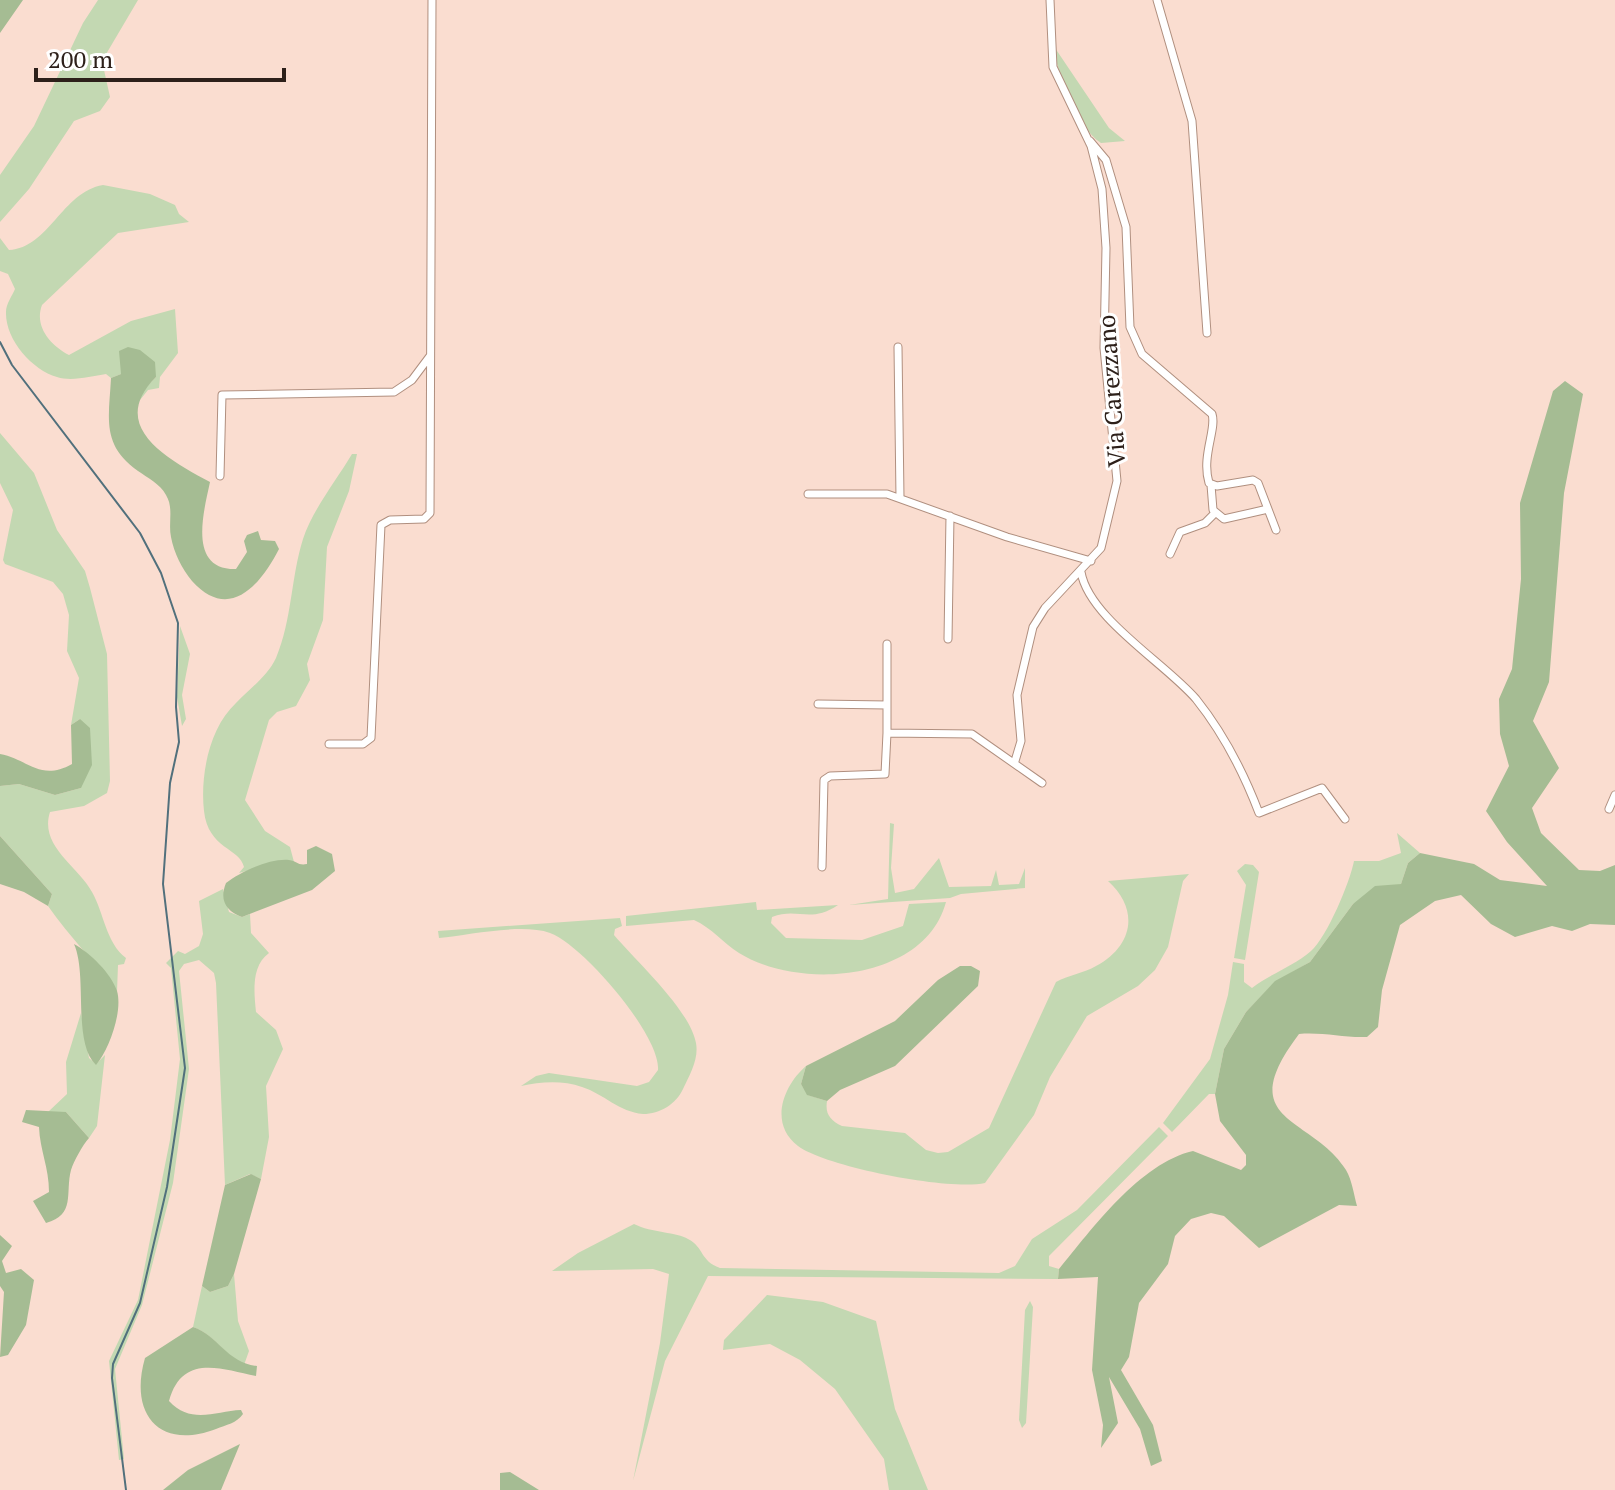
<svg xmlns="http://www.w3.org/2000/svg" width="1615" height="1490" font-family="'PT Serif',serif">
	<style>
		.green { fill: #c3d8b2 }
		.forest { fill: #a5bc93 }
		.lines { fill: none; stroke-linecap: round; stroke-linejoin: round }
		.stream { stroke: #51707c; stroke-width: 2 }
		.street-casing { stroke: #b08f7f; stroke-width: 9 }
		.street { stroke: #fff; stroke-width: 7 }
		.labels { text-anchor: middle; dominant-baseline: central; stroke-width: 6; stroke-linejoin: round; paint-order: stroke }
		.street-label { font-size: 24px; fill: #2d201a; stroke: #fff }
	</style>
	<rect width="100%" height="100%" fill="#faddd0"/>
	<!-- green -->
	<path class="green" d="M98 0H138L102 61 110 97 100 111 74 121 29 189 0 222V175L34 126 83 23Z
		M1053 45 1109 128 1125 141 1101 143C1077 128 1057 72 1053 45Z
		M103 185 150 194 175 205 179 214 189 222 118 233 42 305C34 326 50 345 69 355L131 321 175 309 178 353 160 377 159 388 148 390 136 405 140 393 156 377 121 364V374L111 378 106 374C91 376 72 382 57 377 32 370 5 339 6 312 6 304 12 296 15 289L8 274 0 271V238L9 250C49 248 62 192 103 185Z
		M0 433 34 473 57 530 85 571 90 588 107 654 110 781 107 793 84 806 50 812C39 846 78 866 92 892 104 913 106 943 126 958L124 964 118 965 117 992C95 961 70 938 48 906L52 894 0 836V786L19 784 55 795 81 788 80 719 71 725 79 678 67 651 69 615 63 594 53 582 5 564 3 560 13 510 0 483Z
		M352 454H357L349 491 327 547 323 620 307 664 310 680 296 706 277 712 269 720 245 800 265 831 290 847 294 862 286 860 239 873 244 867C240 848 208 849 204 811 200 776 209 728 236 703 250 688 267 677 276 658 292 620 291 577 303 539 313 509 336 481 352 454Z
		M180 626 190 654 182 695 186 719 182 726 177 697Z
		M890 823 894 824 891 868 895 893 914 889 939 858 949 887 991 886 996 870 999 885 1019 884 1025 868V888L961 894 950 898 849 905 888 899Z
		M1397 833 1420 853 1408 863 1401 884 1353 904 1310 962 1275 982 1246 1012 1224 1049 1215 1094H1209L1172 1132 1163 1123 1210 1059 1228 995 1233 962 1244 964V982L1252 988C1270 974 1294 966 1311 951 1327 937 1350 882 1354 861H1379L1401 853Z
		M1245 864 1253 865 1259 872 1245 960 1234 958 1246 885 1237 871Z
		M1189 874 1183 881 1168 947 1155 970 1138 986 1087 1016 1050 1077 1034 1115 985 1183C950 1191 826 1167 798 1146 768 1123 784 1085 806 1066L801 1084 808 1095 827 1101C825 1114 830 1120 842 1126L905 1133 926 1150 938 1153 948 1152 989 1128 1056 982C1069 975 1084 973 1096 966 1133 946 1140 910 1108 881Z
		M223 889 229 912 242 917 250 914 251 933 269 953C251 966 254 992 256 1012L276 1030 283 1049 266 1086 269 1137 261 1179 250 1174 225 1185 216 983 214 973 199 960 184 964 179 971 189 1069 173 1183 142 1305 115 1369 124 1459 119 1460 109 1361 138 1300 170 1140 180 1059 171 968 166 963 178 951 185 954 199 946 203 934 199 901Z
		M756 902 757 910 838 905C810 924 798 907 772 917L771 923 786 938 862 940 903 926 909 904 946 902C925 981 800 991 739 953 723 943 712 928 694 920L626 926V916Z
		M620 918 622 926 615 929 614 935C636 961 690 1010 696 1043 699 1059 690 1074 683 1089 676 1104 660 1114 643 1114 619 1112 604 1094 582 1087 562 1080 540 1082 521 1086L536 1076 549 1073 637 1086 649 1082 658 1070C661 1036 583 945 550 933 522 923 469 935 439 938L438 931Z
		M81 1013 89 1058 96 1064 105 1055 97 1126 89 1138 66 1112H48L67 1094 66 1062Z
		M1159 1127 1168 1136 1049 1256V1266L1059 1269 1058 1279 708 1276 665 1361 633 1481 660 1343 669 1274 653 1269 552 1271 578 1253 634 1224C652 1233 677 1232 688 1239 704 1247 700 1261 720 1268L999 1273 1015 1266 1032 1239 1077 1210Z
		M234 1274 238 1321 249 1351 244 1365C224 1355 214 1334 193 1327L202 1286 210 1292 228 1286Z
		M767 1295 823 1302 876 1321 895 1409 928 1490H889L884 1459 835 1389 800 1360 770 1344 723 1350 724 1340Z
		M1030 1301 1033 1307 1026 1423 1022 1428 1019 1420 1025 1310Z"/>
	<!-- forest -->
	<path class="forest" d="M0 0H23L0 33Z
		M128 347 140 350 155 362 156 377C107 426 167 459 210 482 204 511 187 570 236 569L247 552 244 541 247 535 258 531 261 540 275 541 279 549C260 586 229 622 192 581 182 569 174 553 171 537 168 523 174 508 166 495 160 484 148 478 138 471 101 445 109 418 111 378L121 374 119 351Z
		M1565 381 1583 394 1564 493 1549 682 1533 721 1559 768 1532 808 1541 833 1579 870 1600 871 1615 865V925L1590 924 1572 931 1552 926 1515 937 1491 924 1461 895 1435 901 1400 925 1382 990 1378 1027 1367 1037C1344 1038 1323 1032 1299 1034 1231 1124 1311 1115 1346 1170 1352 1180 1354 1195 1357 1206L1339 1205 1259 1248 1224 1216 1211 1213 1191 1219 1175 1236 1168 1264 1139 1303 1129 1357 1121 1370 1153 1425 1162 1461 1151 1466 1140 1429 1109 1377 1118 1423 1101 1448 1103 1425 1092 1370 1098 1277 1058 1279 1059 1269C1092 1229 1140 1163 1193 1151L1241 1170 1246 1165V1155L1220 1121 1215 1094 1224 1049 1246 1012 1275 981 1310 962 1353 904 1375 886 1401 884 1408 863 1420 853 1474 864 1500 880 1547 886 1507 842 1486 811 1509 766 1500 734 1499 699 1512 669 1521 579 1520 503 1553 391Z
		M80 719 90 728 92 765 81 788 55 795 19 784 0 786V754C28 759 40 782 72 764L71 725Z
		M0 836 52 894 48 906 24 892 0 884Z
		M316 846 332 854 335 871 312 890 242 917C226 911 219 900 226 883 240 872 270 858 289 860 297 861 298 866 307 864V850Z
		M74 944C90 953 111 973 117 991 123 1011 109 1050 96 1065 72 1042 88 976 74 944Z
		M960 966H971L980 971 978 986 895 1066 840 1090 827 1101 807 1095 801 1084 806 1066 895 1021 938 980Z
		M26 1110 66 1112 89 1138C82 1146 74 1161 71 1170 65 1193 76 1215 46 1223L33 1201 49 1192C49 1167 40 1151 39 1127L22 1122Z
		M251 1174 261 1179 234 1274 228 1286 210 1292 202 1286 225 1185Z
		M0 1235 12 1246 2 1261 6 1273 21 1269 34 1280 26 1325 8 1355 0 1357 4 1292 0 1286Z
		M193 1327C219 1336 227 1363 257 1366L256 1376C219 1368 182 1354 169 1401 191 1425 216 1411 241 1410L243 1414C237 1423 226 1425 216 1429 158 1451 129 1413 145 1358Z
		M240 1444 221 1490H163L188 1470Z
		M510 1472 539 1490H500V1473Z"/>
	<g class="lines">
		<!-- stream -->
		<path class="stream" d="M0 342 12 365 140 533 161 573 178 623 176 707 179 742 170 783 163 884 185 1068 167 1187 140 1303 113 1364 112 1378 126 1490"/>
		<!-- street casing -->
		<g class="street-casing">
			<path id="street" d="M1157 0 1192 121 1207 333
				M1090 141 1106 160 1126 227 1130 327 1142 354 1212 414C1217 429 1201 456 1209 483L1217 486 1253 480 1258 483 1276 530
				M898 347 900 498
				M220 476 222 395 394 392 412 380 430 356
				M1211 485 1213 510 1224 519 1268 509
				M808 494H887L1007 537 1091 561
				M1170 554 1180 532 1205 523 1215 513
				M1081 572C1089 618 1165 663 1196 699 1224 734 1243 771 1259 813L1322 788 1345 819
				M948 639 950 516
				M887 644V733L972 734 1042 783
				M818 704 887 705
				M329 744H363L371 738 381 525 390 520 424 519 430 513 432 0
				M1015 761 1021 741 1017 695 1033 627 1045 608 1101 548 1117 481 1104 348 1106 248 1102 189 1091 146 1053 67 1050 0
				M1609 809 1615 795
				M822 867 824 780 830 776 885 774 887 733"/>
		</g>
		<!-- street -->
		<use href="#street" class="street"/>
	</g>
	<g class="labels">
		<!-- street labels -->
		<g class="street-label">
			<text transform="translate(1111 391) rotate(-94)">Via Carezzano</text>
		</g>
	</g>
	<!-- scale -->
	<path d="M36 68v12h248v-12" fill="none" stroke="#2d201a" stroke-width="4"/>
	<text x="48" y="68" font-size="24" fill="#2d201a" stroke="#ffffff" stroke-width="6" paint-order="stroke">200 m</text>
</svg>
